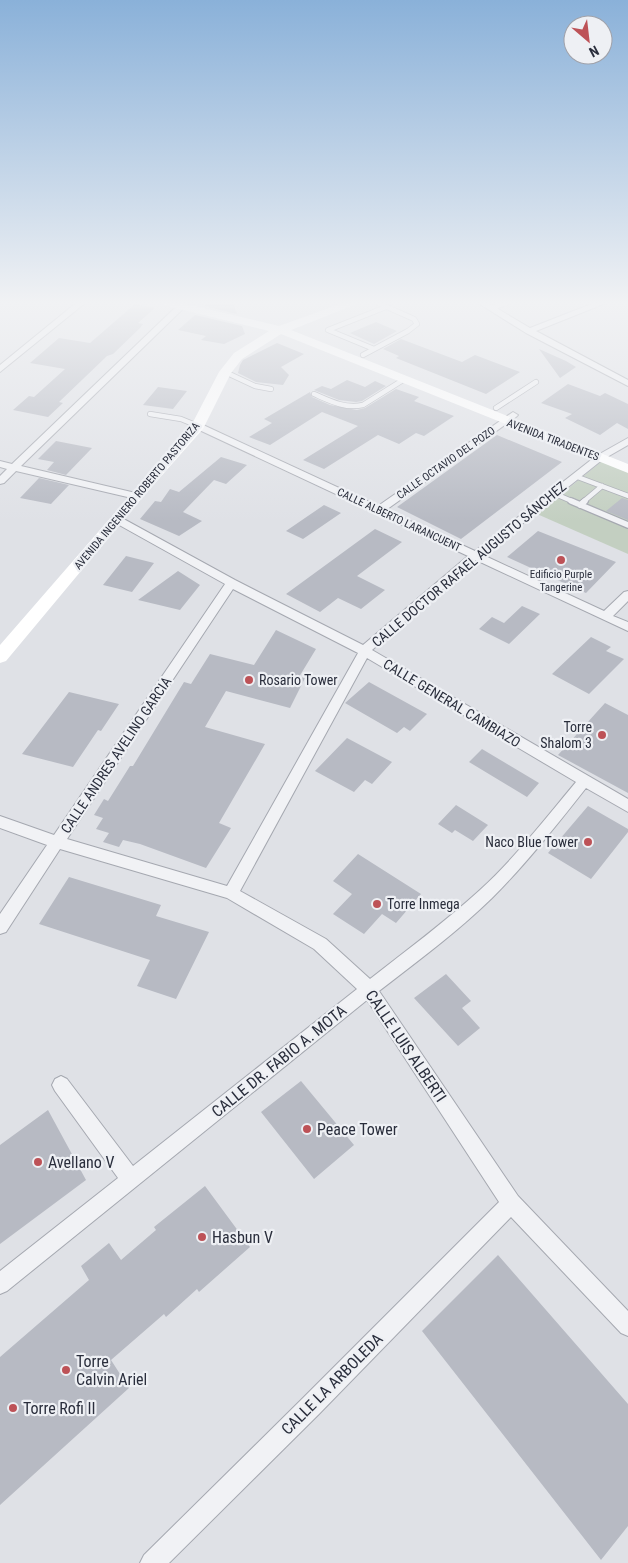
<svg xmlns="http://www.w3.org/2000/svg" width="628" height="1563" font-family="'Roboto Condensed',sans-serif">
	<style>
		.green { fill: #c3cfc1 }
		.building { fill: #b7bac3 }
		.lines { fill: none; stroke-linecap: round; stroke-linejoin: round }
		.lane-far1-casing { stroke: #a5a8b0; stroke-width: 6 }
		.lane-casing { stroke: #a5a8b0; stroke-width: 8 }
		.street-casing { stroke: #a5a8b0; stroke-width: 2 }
		.lane-far1 { stroke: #f1f2f5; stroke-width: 4.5 }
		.lane { stroke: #f1f2f5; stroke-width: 5.5 }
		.street { fill: #f1f2f5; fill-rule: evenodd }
		.secondary { fill: #fff; fill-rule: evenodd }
		.poi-dot { fill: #bd5257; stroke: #eef0f4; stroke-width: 2 }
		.labels { text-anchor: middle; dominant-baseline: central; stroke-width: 4.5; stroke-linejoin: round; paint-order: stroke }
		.far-street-label { font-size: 11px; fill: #2a2e3c; stroke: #eef0f4 }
		.far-poi-label { font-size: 11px; fill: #2a2e3c; stroke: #eef0f4 }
		.street-label { font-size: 14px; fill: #2a2e3c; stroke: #eef0f4 }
		.poi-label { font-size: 14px; fill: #2a2e3c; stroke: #eef0f4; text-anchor: start }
		.near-street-label { font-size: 16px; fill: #2a2e3c; stroke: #eef0f4 }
		.near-poi-label { font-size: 16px; fill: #2a2e3c; stroke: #eef0f4; text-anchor: start }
	</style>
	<rect width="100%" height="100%" fill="#dfe1e6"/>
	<!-- green -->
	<path class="green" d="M602 461 628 472V554L537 514Z"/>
	<!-- building -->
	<path class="building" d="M208 303H233L237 314 204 306Z
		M135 304 155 308 138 323 143 324 140 328 113 354 107 356 59 402 63 403 48 417 13 410 29 396 34 397 65 369 30 363 59 338 90 343Z
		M195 315 242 326 245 334 224 344 201 340 206 336 178 330Z
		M376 322 397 331 374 344 350 333Z
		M401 339 462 362 475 355 520 372 486 394 396 358 399 356 383 349Z
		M277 343 304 354 281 367 289 375 283 385 256 382 238 373 240 365 243 360Z
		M539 349 566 361 576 367 560 378Z
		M347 380 365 387 375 381 386 386 362 401 356 402 339 400 314 390 322 386 331 389Z
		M568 384 600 396 605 393 628 404V429L617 423 600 435 565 418 572 414 541 403Z
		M158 387 187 391 173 409 143 405Z
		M396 389 419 397 414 401 454 416 424 436 416 433 399 444 378 435 324 469 303 460 358 426 322 412 270 445 249 437 272 423 264 419 310 392 312 397 330 405 357 410 365 408Z
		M497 435 562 462 461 539 397 507Z
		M56 441 92 448 66 475 47 470 54 462 38 459Z
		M221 457 247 465 226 484 214 480 183 512 202 521 179 536 140 519 155 501 161 502 170 489 179 492Z
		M39 478 69 485 51 504 20 498Z
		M622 498 628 500V520L606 511Z
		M324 505 341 513 303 539 286 531Z
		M375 529 402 542 357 576 385 590 361 609 338 598 320 612 286 594Z
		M538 531 616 562 586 593 507 557Z
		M126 556 154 563 132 592 103 585Z
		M178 571 200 585 180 610 138 600Z
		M522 606 540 614 509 644 479 629 492 617 504 623Z
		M276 630 316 649 299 677 305 678 290 708 226 691 205 727 265 744 219 823 231 828 206 868 140 844 123 840 119 847 103 842 109 833 96 829 103 818 94 815 104 799 108 801 130 766H133L184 682 191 684 210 654 254 665Z
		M591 637 611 647 606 651 624 659 589 694 552 674Z
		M369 682 427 714 410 731 404 727 397 733 345 703Z
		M69 692 119 704 101 731 98 730 73 767 22 754Z
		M605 703 628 715V793L558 755Z
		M347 738 392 762 372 784 365 780 354 792 315 771Z
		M482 749 539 783 527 797 469 762Z
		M456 805 488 825 473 841 455 830 452 833 438 824Z
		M588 806 628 829V832L591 879 548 853Z
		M358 854 421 894 396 923 382 914 364 934 333 914 352 894 333 881Z
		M69 877 161 905 156 916 209 932 176 999 137 986 150 960 39 924Z
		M446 974 471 1001 462 1008 480 1028 458 1046 414 998Z
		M301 1081 354 1145 314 1179 261 1112Z
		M48 1110 86 1180 0 1244V1145Z
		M205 1186 250 1247 199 1292 197 1289 166 1317 164 1314 111 1360 129 1388 0 1505V1357L89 1280 81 1266 109 1243 121 1260 156 1230 154 1227Z
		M498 1255 628 1404V1526L601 1560 422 1331Z"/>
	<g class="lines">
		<!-- lane-far1 casing -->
		<g class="lane-far1-casing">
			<path id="lane-far1" d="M491 308 506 303
				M374 349 328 330 386 307
				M363 355 408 331 417 324 414 319 378 303
				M225 372 255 386 271 389
				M314 394C330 401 345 409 363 405L403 380
				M496 408 536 382
				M150 414 181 419 198 426
				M575 476 628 496
				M553 493 574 502
				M583 502 602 486"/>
		</g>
		<!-- lane casing -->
		<g class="lane-casing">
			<path id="lane" d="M571 501 628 525
				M580 505 585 501"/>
		</g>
		<!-- street casing -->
		<g class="street-casing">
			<path id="street" d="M76 303H85L0 372V365Z
				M180 303H189L21 466 140 494V498L136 499 16 471 4 483 0 484V476L7 469 0 467V461L12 464Z
				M478 303H488L530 328 594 303H606L536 331 628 380V386L526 333Z
				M513 412 518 415 516 417 386 510 475 551 596 456 628 438V445L602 460 483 555 604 611 624 592 628 591V601L613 616 628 622V631L476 560 372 650 628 799V812L586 788C556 826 526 864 492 898 457 932 418 961 379 991L518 1196 628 1311V1336L621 1333 511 1217 319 1414 169 1563H140L144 1555 303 1398 499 1202 367 1000 7 1291 0 1294V1271L118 1178 55 1091 52 1085 55 1079 61 1076 67 1079 133 1166 357 989 314 949 227 898 60 849 6 932 0 934V914L47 845 0 828V816L54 835 225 584 112 521 111 519 112 517H120L235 580 363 645 468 556 195 428V424H201L378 506ZM233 589 358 653 227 886 67 839ZM367 658 576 782C545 819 515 858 480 890 445 922 407 950 370 979L326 939 240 891Z"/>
		</g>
		<!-- lane-far1 -->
		<use href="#lane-far1" class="lane-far1"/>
		<!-- lane -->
		<use href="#lane" class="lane"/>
		<!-- street -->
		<use href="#street" class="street"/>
		<!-- secondary -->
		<path class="secondary" d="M162 303H182L279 326 343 303H359L291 330 628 464V473L281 334 242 359 231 373 203 429 141 499 6 661 0 663V645L192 424 219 372 234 353 269 331 163 305Z"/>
	</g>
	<!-- sky -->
	<linearGradient id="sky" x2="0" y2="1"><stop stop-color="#8ab1d9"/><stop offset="0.58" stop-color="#f1f2f4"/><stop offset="1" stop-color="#f1f2f4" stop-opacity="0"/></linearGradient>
	<rect width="628" height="522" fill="url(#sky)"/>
	<!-- markers -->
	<g class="poi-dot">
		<circle cx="561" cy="560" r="5"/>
		<circle cx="249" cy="680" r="5"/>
		<circle cx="602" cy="735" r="5"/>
		<circle cx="588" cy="842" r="5"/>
		<circle cx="377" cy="904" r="5"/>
		<circle cx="307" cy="1129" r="5"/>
		<circle cx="38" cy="1162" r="5"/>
		<circle cx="202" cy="1237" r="5"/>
		<circle cx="66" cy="1370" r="5"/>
		<circle cx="13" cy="1408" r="5"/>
	</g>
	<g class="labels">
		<!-- far-street labels -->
		<g class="far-street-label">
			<text transform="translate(553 440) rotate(21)">AVENIDA TIRADENTES</text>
			<text transform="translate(446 463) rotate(-35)">CALLE OCTAVIO DEL POZO</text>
			<text transform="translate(137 496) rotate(-50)">AVENIDA INGENIERO ROBERTO PASTORIZA</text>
			<text transform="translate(399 520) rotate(25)">CALLE ALBERTO LARANCUENT</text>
		</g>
		<!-- far-poi labels -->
		<g class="far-poi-label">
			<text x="561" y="574">Edificio Purple<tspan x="561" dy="13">Tangerine</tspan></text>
		</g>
		<!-- street labels -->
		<g class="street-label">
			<text transform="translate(469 564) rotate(-40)">CALLE DOCTOR RAFAEL AUGUSTO SÁNCHEZ</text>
			<text transform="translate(452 703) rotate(31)">CALLE GENERAL CAMBIAZO</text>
			<text transform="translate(116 755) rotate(-56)">CALLE ANDRES AVELINO GARCIA</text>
		</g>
		<!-- poi labels -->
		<g class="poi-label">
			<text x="259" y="680">Rosario Tower</text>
			<text x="592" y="727" text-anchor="end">Torre<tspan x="592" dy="16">Shalom 3</tspan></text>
			<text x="578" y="842" text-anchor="end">Naco Blue Tower</text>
			<text x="387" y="904">Torre Inmega</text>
		</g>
		<!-- near-street labels -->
		<g class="near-street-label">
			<text transform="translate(406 1046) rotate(56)">CALLE LUIS ALBERTI</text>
			<text transform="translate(279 1061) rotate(-39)">CALLE DR. FABIO A. MOTA</text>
			<text transform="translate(332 1384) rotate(-45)">CALLE LA ARBOLEDA</text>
		</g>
		<!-- near-poi labels -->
		<g class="near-poi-label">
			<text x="317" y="1129">Peace Tower</text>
			<text x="48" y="1162">Avellano V</text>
			<text x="212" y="1237">Hasbun V</text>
			<text x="76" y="1361">Torre<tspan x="76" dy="18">Calvin Ariel</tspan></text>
			<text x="23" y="1408">Torre Rofi II</text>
		</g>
	</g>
	<!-- north arrow -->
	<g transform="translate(588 40) rotate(152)"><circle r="24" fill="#eef0f4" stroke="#a0a2aa"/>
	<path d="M0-4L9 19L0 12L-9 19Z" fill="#bd5257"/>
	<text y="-8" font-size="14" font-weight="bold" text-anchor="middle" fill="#2a2e3c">N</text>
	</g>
</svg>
